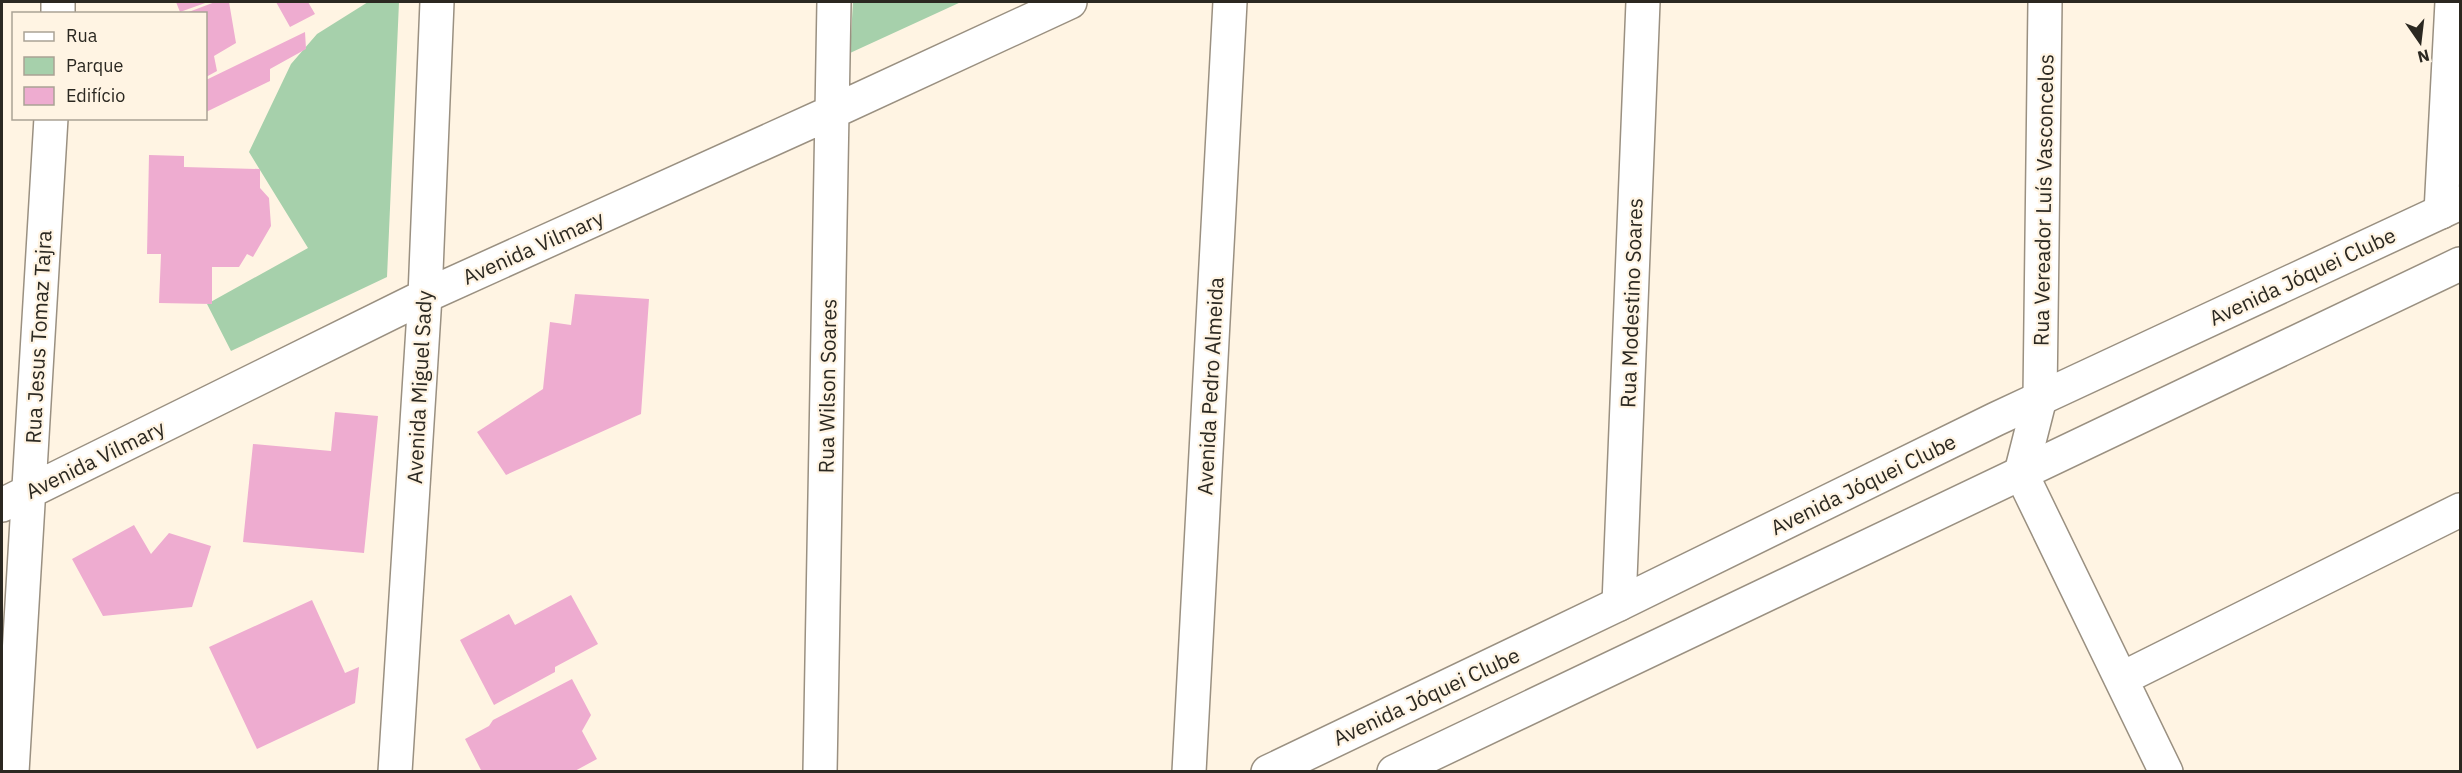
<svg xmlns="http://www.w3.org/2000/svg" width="2462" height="773" font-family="'IBM Plex Sans',sans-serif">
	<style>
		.green { fill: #a6d0ab }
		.building { fill: #eeacd0 }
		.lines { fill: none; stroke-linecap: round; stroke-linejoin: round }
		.minor-casing { stroke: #9a9081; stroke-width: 36 }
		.major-casing { stroke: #9a9081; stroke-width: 36 }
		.minor { stroke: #fff; stroke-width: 33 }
		.major { stroke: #fff; stroke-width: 33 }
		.labels { text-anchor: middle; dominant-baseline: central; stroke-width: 4.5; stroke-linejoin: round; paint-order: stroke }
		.street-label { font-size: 21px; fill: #2b2821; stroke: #fff4e3 }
	</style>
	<rect width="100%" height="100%" fill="#fff4e3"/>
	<!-- green -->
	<path class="green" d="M368 2H399L387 277 231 351 207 304 308 248 249 152 291 64 317 34Z
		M853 2H961L850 53Z"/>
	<!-- building -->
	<path class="building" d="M176 2H208L180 12Z
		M215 2H229L236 43 214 56 217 71 206 77V14L186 13Z
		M276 2H308L315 14 290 27Z
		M305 32 306 49 270 69V81L206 112V80Z
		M149 155 184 156V167L260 169V188L269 198 271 226 253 257 247 254 239 267H212V304L159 303 161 254H147Z
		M575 294 649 299 641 414 506 475 477 432 543 389 550 322 571 325Z
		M335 412 378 416 364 553 243 542 253 444 331 451Z
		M134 525 151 554 169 533 211 546 192 607 103 616 72 559Z
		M571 595 598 644 555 667V672L494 705 460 640 509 614 515 625Z
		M312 600 345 673 359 667 355 703 257 749 209 647Z
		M572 679 591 715 582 731 597 759 573 772H482L465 739 489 726 493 720Z"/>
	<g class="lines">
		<!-- minor casing -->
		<g class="minor-casing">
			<path id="minor" d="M2045 2 2040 398 2021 473 2166 772
				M58 14V2
				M2441 212 2452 2
				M2 505 425 296 832 112 1070 2
				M1619 604 1643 2
				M2121 679 2460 510
				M12 772 51 118
				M395 772 425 296 437 2
				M820 772 834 2
				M1189 772 1230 2"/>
		</g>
		<!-- major casing -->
		<g class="major-casing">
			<path id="major" d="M1268 772 1619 604 1996 419 2460 203
				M1394 772 2460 264"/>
		</g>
		<!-- minor -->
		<use href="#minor" class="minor"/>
		<!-- major -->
		<use href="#major" class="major"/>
	</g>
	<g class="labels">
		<!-- street labels -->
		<g class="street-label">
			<text transform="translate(2043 200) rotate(-89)">Rua Vereador Luís Vasconcelos</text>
			<text transform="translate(533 247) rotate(-24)">Avenida Vilmary</text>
			<text transform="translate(2302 276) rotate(-25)">Avenida Jóquei Clube</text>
			<text transform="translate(1631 303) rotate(-88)">Rua Modestino Soares</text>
			<text transform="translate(38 337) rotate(-87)">Rua Jesus Tomaz Tajra</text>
			<text transform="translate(827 386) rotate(-89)">Rua Wilson Soares</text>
			<text transform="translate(1210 386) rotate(-87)">Avenida Pedro Almeida</text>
			<text transform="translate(419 387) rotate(-87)">Avenida Miguel Sady</text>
			<text transform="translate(95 459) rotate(-26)">Avenida Vilmary</text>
			<text transform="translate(1863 484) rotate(-26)">Avenida Jóquei Clube</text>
			<text transform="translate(1426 696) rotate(-25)">Avenida Jóquei Clube</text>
		</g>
	</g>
	<!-- border -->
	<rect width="2462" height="773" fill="none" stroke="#2b2821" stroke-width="6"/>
	<!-- legend -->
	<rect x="12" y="12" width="195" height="108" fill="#fff4e3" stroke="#aaa295" stroke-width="1.5"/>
	<rect x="24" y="32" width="30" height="9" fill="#ffffff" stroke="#aaa295" stroke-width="1.5"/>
	<text x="66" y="42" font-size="18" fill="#2b2821">Rua</text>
	<rect x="24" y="57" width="30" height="18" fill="#a6d0ab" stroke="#aaa295" stroke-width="1.5"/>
	<text x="66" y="72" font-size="18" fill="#2b2821">Parque</text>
	<rect x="24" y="87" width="30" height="18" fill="#eeacd0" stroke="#aaa295" stroke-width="1.5"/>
	<text x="66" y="102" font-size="18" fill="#2b2821">Edifício</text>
	<!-- north arrow -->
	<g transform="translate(2420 42) rotate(166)" stroke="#fff4e3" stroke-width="4.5" paint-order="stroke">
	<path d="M0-4.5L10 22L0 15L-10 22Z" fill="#2b2821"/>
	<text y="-9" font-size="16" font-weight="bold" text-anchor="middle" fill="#2b2821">N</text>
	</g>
</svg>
